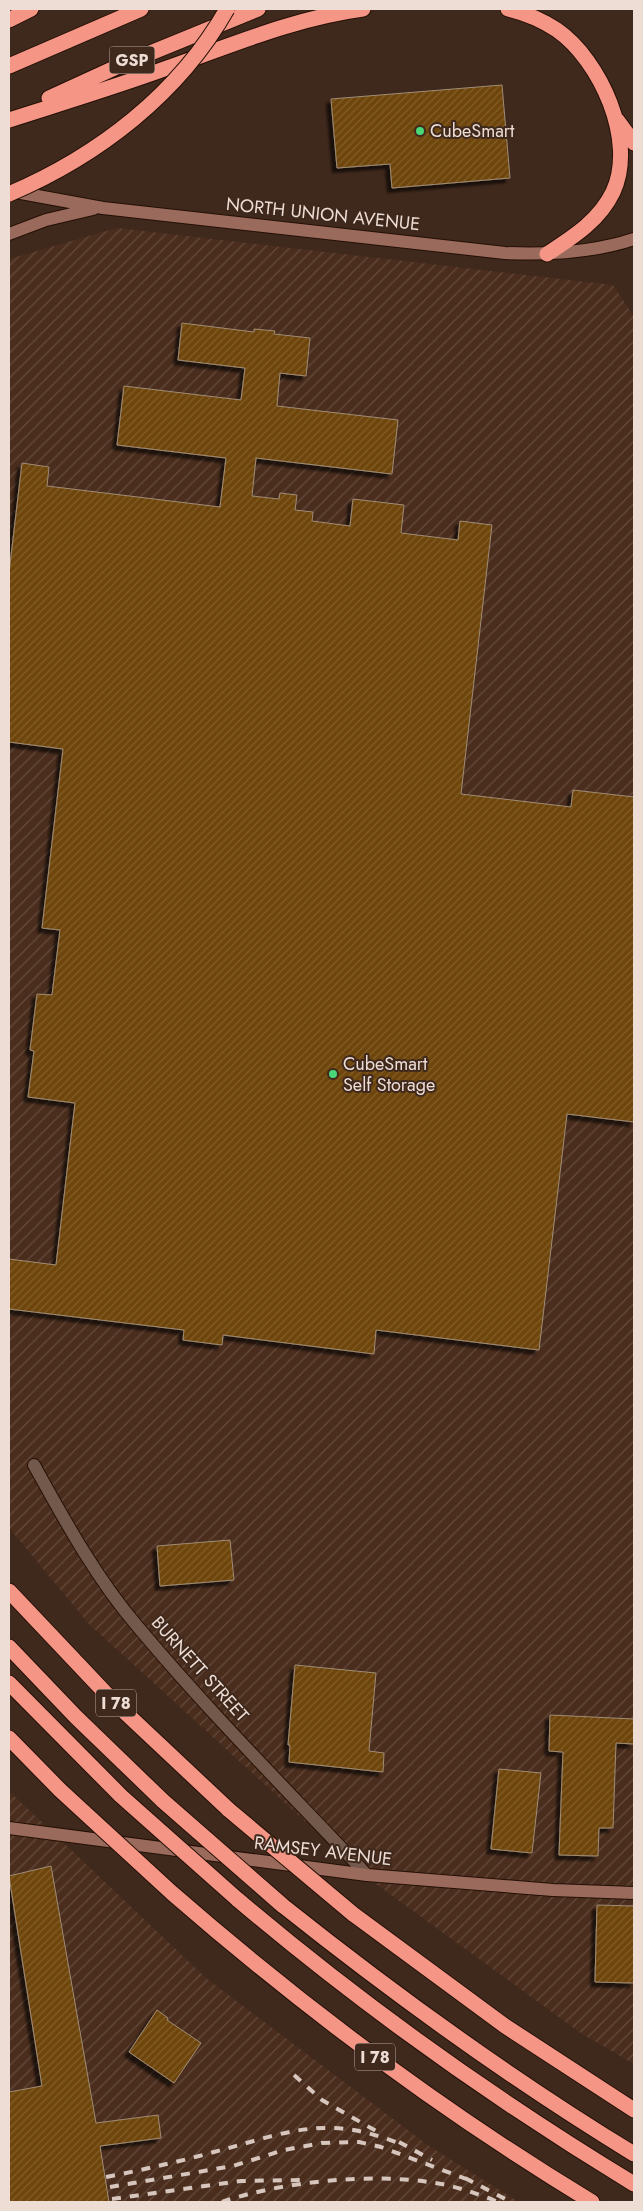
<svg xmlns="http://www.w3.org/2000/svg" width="643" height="2211" font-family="Jost,sans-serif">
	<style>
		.industrial { fill: url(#industrial-furrows) }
		.building { fill: url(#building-hatch); stroke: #a08c75; filter: url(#shadow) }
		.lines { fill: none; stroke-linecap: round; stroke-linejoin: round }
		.street-casing { stroke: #251005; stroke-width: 14 }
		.secondary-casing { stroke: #251005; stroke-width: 14 }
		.highway-casing { stroke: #251005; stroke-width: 17 }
		.street { stroke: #73594b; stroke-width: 12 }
		.secondary { stroke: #9a6b5d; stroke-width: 12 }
		.highway { stroke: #f49586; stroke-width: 15 }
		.rail { stroke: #d7c6bd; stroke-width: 4; stroke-dasharray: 9 9; stroke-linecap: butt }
		.highway-bridge-casing { stroke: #251005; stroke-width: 17; stroke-linecap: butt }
		.highway-bridge { stroke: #f49586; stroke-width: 15 }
		.poi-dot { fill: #49d778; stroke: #3f281c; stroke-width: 2 }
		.labels { text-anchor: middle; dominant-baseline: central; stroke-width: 4; stroke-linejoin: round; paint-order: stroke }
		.shield { fill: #3f281c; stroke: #b9a79e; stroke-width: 1 }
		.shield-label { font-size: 16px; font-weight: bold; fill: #edddd5 }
		.poi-label { font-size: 18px; fill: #edddd5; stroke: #3f281c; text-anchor: start }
		.street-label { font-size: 18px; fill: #edddd5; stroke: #3f281c }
	</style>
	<defs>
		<pattern id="industrial-furrows" width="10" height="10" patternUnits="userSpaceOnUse" patternTransform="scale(1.25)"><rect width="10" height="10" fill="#4a2d1d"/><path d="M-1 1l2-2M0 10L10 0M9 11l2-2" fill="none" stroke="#644b3d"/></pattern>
		<pattern id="building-hatch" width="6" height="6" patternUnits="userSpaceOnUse" patternTransform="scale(1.25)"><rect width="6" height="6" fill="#6e4509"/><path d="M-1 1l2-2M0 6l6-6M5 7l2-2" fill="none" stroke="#835f2c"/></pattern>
		<filter id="shadow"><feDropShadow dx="-4.5" dy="4.5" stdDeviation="1" flood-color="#0009"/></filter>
	</defs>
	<rect width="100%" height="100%" fill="#3f281c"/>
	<!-- industrial -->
	<path class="industrial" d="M117 228 613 285 634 317V2064L582 2034 365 1876 89 1624 9 1528V259Z
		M9 1791 206 1978 429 2146 519 2202H9Z"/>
	<!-- building -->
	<path class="building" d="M502 85 510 178 392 188 390 164 337 168 331 99Z
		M182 323 254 332V329L275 331 274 334 310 338 306 376 280 373 277 406 398 420 392 474 256 458 252 496 279 499 280 493 297 495 295 510 313 512 312 521 350 526 353 499 404 505 401 533 458 540 460 521 492 525 461 794 571 807 573 790 634 797V1122L567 1114 539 1350 376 1330 374 1354 223 1335 222 1345 183 1340 184 1330 9 1309V1259L56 1265 75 1103 28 1097 34 1051 30 1050 37 994 52 995 60 930 42 928 63 749 9 742V573L22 463 49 467 47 486 220 507 226 458 117 445 124 386 241 400 245 368 178 360Z
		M230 1540 234 1580 160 1586 157 1546Z
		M295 1665 376 1673 369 1751 384 1753 383 1772 289 1762 290 1745H288Z
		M550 1715 634 1719V1744L616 1743 613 1828H599L598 1856 559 1855 563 1752 549 1751Z
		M499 1769 541 1773 532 1853 491 1849Z
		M51 1866 96 2123 158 2115 161 2138 100 2146 109 2202H9V2092L42 2086 9 1876Z
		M597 1905 634 1906V1983L595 1982Z
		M157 2010 168 2018 167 2020 201 2043 174 2083 129 2052Z"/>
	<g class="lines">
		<!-- street casing -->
		<g class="street-casing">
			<path id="street" d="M34 1465C65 1521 96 1578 138 1627 210 1713 290 1793 367 1875"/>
		</g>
		<!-- secondary casing -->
		<g class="secondary-casing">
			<path id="secondary" d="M10 191 103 208 505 253C549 255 592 253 634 239
				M9 234 46 220 93 209
				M9 1828 367 1875 553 1890 634 1893"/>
		</g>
		<!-- highway casing -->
		<g class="highway-casing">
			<path id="highway" d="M508 9C525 13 542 20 557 30 600 60 637 141 613 192 599 221 573 237 547 254
				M9 20 31 9
				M9 66 141 9
				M49 98 121 65 258 9
				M9 120C62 103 115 87 167 68 232 45 295 18 363 9
				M617 120 634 143
				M9 1591 113 1701 229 1810
				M9 1647 76 1717 163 1801
				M9 1683 121 1796
				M9 1738 60 1790
				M172 1893C303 2007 443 2112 592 2202
				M237 1899C362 2005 494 2099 634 2184
				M282 1905C395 1995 511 2079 634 2154
				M353 1914 505 2026 634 2110"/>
		</g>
		<!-- street -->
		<use href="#street" class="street"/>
		<!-- secondary -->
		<use href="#secondary" class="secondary"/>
		<!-- highway -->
		<use href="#highway" class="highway"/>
		<!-- rail -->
		<path class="rail" d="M294 2075 322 2100 376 2131
			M399 2142 432 2160
			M106 2177C147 2169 186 2160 225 2149 259 2140 295 2127 330 2128 356 2128 380 2136 404 2145
			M465 2178 511 2202
			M110 2187 233 2166 284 2150 322 2143 359 2142 381 2147 469 2180
			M112 2199 241 2181 300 2180
			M222 2202C280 2182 368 2173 429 2182 453 2185 476 2193 498 2202"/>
		<!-- highway-bridge casing -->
		<g class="highway-bridge-casing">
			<path id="highway-bridge" d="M9 194C98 156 179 94 227 9
				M60 1790 172 1893
				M121 1796 237 1899
				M163 1801 282 1905
				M229 1810 353 1914"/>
		</g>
		<!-- highway-bridge -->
		<use href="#highway-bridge" class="highway-bridge"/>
	</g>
	<!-- markers -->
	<g class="poi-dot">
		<circle cx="420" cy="131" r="5"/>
		<circle cx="333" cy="1074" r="5"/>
	</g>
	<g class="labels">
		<!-- shield labels -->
		<g class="shield">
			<rect x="109.5" y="46.5" width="45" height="27" rx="4"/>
			<rect x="96" y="1689.5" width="40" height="27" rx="4"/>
			<rect x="355" y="2043.5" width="40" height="27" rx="4"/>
		</g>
		<g class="shield-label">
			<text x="132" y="60">GSP</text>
			<text x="116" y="1703">I 78</text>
			<text x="375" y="2057">I 78</text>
		</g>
		<!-- poi labels -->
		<g class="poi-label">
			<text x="430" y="131">CubeSmart</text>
			<text x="343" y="1064">CubeSmart<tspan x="343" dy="21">Self Storage</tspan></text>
		</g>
		<!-- street labels -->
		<g class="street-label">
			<text transform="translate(323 214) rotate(6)">NORTH UNION AVENUE</text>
			<text transform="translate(200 1669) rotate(48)">BURNETT STREET</text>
			<text transform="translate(323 1851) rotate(7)">RAMSEY AVENUE</text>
		</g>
	</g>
	<!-- border -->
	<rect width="643" height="2211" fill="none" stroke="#edddd5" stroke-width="20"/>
</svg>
